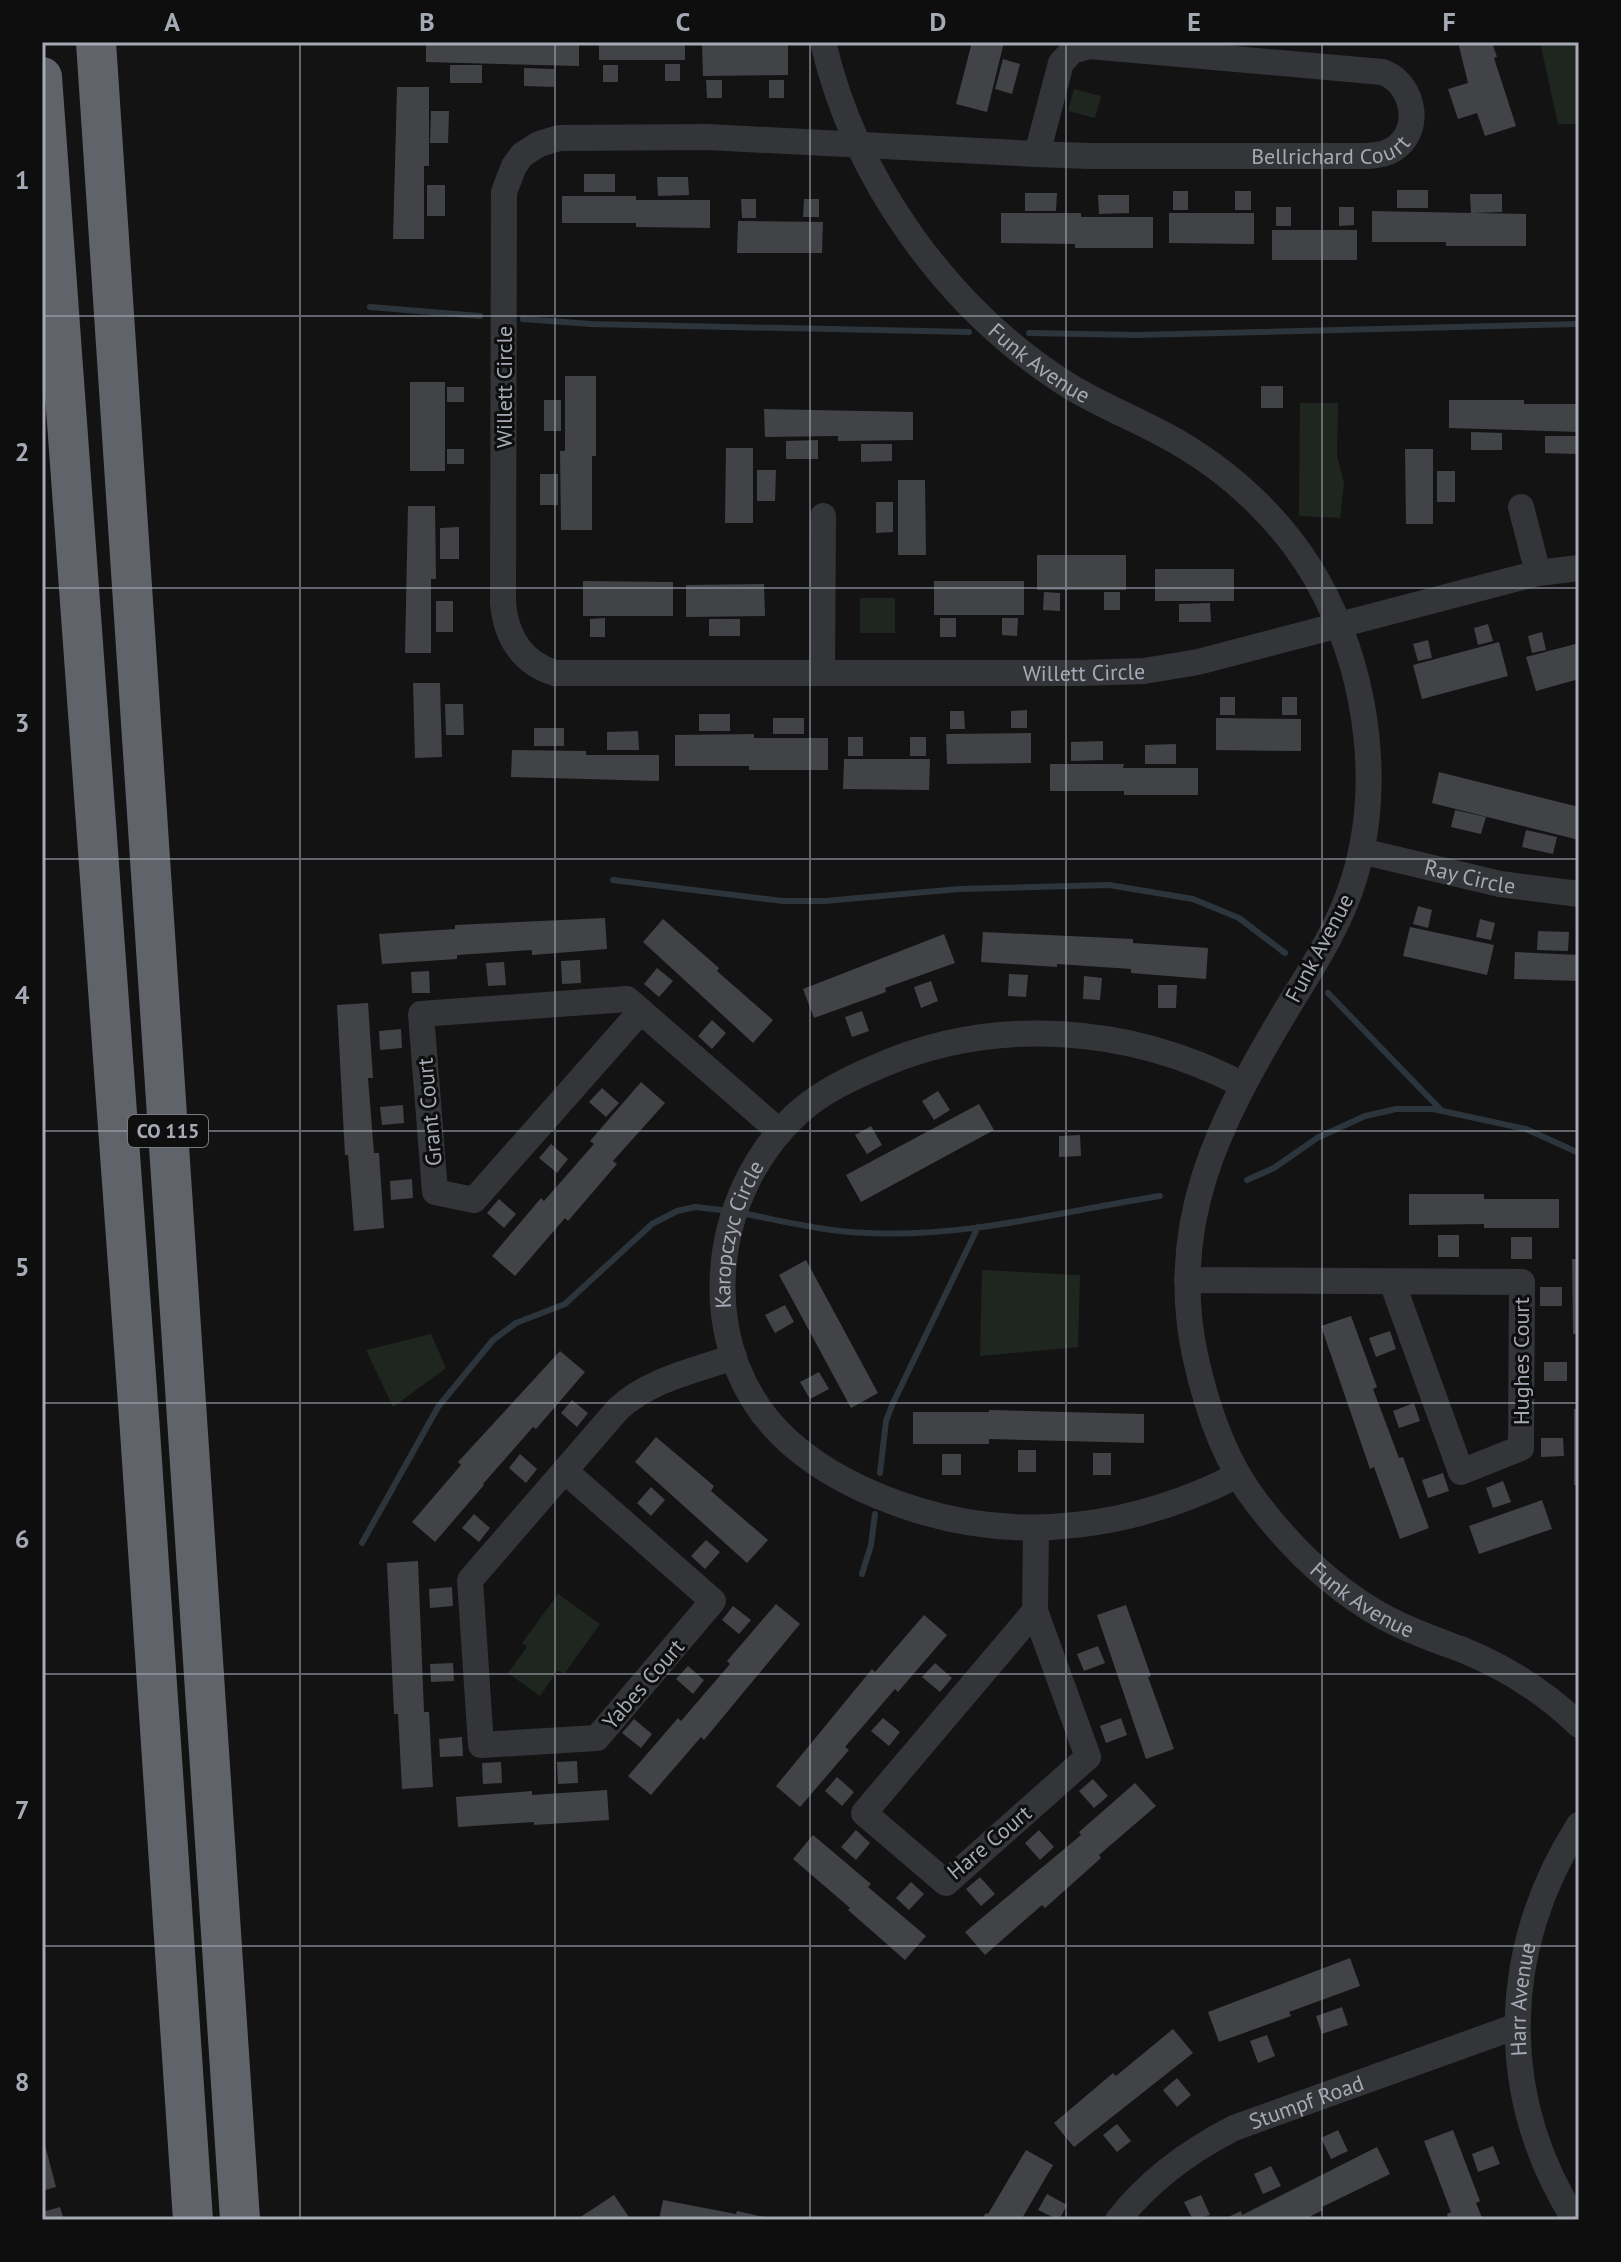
<svg xmlns="http://www.w3.org/2000/svg" width="1621" height="2262" font-family="'PT Sans',sans-serif">
	<style>
		.green { fill: #1f2620 }
		.lines { fill: none; stroke-linecap: round; stroke-linejoin: round }
		.stream { stroke: #2d353c; stroke-width: 6 }
		.building { fill: #424347 }
		.minor { stroke: #343539; stroke-width: 26 }
		.highway { stroke: #606369; stroke-width: 40 }
		.grid { fill: none; stroke: #a5aab4; stroke-width: 2; stroke-opacity: 0.55 }
		.labels { text-anchor: middle; dominant-baseline: central; stroke-width: 6; stroke-linejoin: round; paint-order: stroke }
		.shield { fill: #0e0e0f; stroke: #787b82; stroke-width: 2 }
		.shield-label { font-size: 20px; font-weight: bold; fill: #a5aab4 }
		.street-label { font-size: 22px; fill: #a5aab4; stroke: #0e0e0f }
		.neatline { fill: none; stroke: #a5aab4; stroke-width: 3 }
		.grid-label { font-size: 26px; text-anchor: middle; font-weight: bold; fill: #a5aab4 }
	</style>
	<rect width="100%" height="100%" fill="#131314"/>
	<!-- green -->
	<path class="green" d="M1540 42H1579V124H1558Z
		M1074 89 1101 96 1095 118 1068 111Z
		M1300 403H1338L1337 456 1344 483 1340 518 1299 516Z
		M860 598H895V633H860Z
		M982 1270 1080 1275 1078 1347 980 1356Z
		M431 1334 446 1368 393 1407 366 1350Z
		M558 1594 600 1624 564 1674 558 1670 540 1696 508 1673 527 1647 522 1643Z"/>
	<g class="lines">
		<!-- stream -->
		<path class="stream" d="M370 307 480 316
			M523 319 591 324 969 332
			M1029 333 1137 335 1579 324
			M613 880 783 901H825L959 889 1109 885 1193 899 1239 918 1285 953
			M1328 993 1442 1111
			M1247 1180 1274 1168 1317 1138 1365 1116 1396 1109H1433L1526 1129 1579 1153
			M741 1213C783 1221 826 1232 868 1233 967 1238 1063 1211 1160 1196
			M880 1473 886 1421 893 1403 978 1227
			M362 1543 438 1407 493 1340 516 1323 565 1304 652 1224 677 1211 695 1207 730 1211
			M862 1574 871 1545 875 1514"/>
	</g>
	<!-- building -->
	<path class="building" d="M426 42H579V66L426 62Z
		M599 42H685V60H599Z
		M972 42H1004L987 112 956 104Z
		M1458 42H1492L1497 57 1494 58 1516 126 1485 136 1477 113 1458 119 1448 89 1468 83Z
		M788 44V75L703 76 702 45Z
		M1003 59 1020 64 1012 94 995 89Z
		M665 64H680V81H665Z
		M450 65H482V83H450Z
		M603 65H618V82H603Z
		M524 68 554 69V87L524 86Z
		M706 80H722V98H707Z
		M769 80H784V98H769Z
		M397 87H429V166H424V239H393Z
		M431 111H449L448 143H430Z
		M584 174H615V192H584Z
		M657 177H688L689 195 658 196Z
		M427 185H445V216H427Z
		M1397 190H1428V208H1397Z
		M1173 191H1188V210H1173Z
		M1235 191H1251V210H1235Z
		M1025 193H1057L1056 211H1025Z
		M1470 194H1502V212L1471 213Z
		M1098 195H1129V213L1099 214Z
		M562 196H636V200H710V228L636 227V223H562Z
		M741 199H756V218H742Z
		M804 199H819V217H803Z
		M1276 207H1291V226H1276Z
		M1339 207H1354V225L1339 226Z
		M1372 211 1526 214V246H1446V242H1372Z
		M1001 213H1081V217H1153V248H1075V244L1001 243Z
		M1169 213H1254V244L1169 243Z
		M738 221 823 222 822 253H737Z
		M1272 230H1357V260H1272Z
		M565 376H596V456H592V530H561L560 451H565Z
		M410 382H445V471H410Z
		M1261 386H1283V408H1261Z
		M447 387H464V402H447Z
		M544 400H561V431H544Z
		M1449 400H1524V404H1579V432L1449 428Z
		M764 409 913 412V440L838 441V436L765 437Z
		M1471 432 1502 433V450H1471Z
		M1545 436H1576V454L1545 453Z
		M818 440V459H786V441Z
		M861 444H892V461L861 462Z
		M726 448H753V523H725Z
		M447 449H464V464H447Z
		M1405 449H1433V524H1406Z
		M757 470H776L775 501H757Z
		M1437 471H1455V502H1437Z
		M540 474H558V505H540Z
		M898 480H925L926 555H898Z
		M876 502H893V532L876 533Z
		M408 506H435L436 579H431V653H405Z
		M459 527V559H440V528Z
		M1037 555H1126V590H1037Z
		M1155 569H1234V601H1155Z
		M583 581 673 582V616H583Z
		M934 581H1024V615H934Z
		M764 584 765 616 686 617V585Z
		M1044 592 1060 593V611L1043 610Z
		M1104 592H1120V610H1104Z
		M436 601H453V632H436Z
		M1210 603 1211 622H1179V604Z
		M605 618V637H590V619Z
		M940 618H956V637H940Z
		M1002 618H1018L1017 636 1002 635Z
		M709 619H740V636H709Z
		M1488 624 1493 641 1478 645 1474 628Z
		M1542 632 1546 650 1532 653 1528 636Z
		M1428 640 1432 658 1418 661 1413 644Z
		M1499 642 1508 676 1422 699 1413 665Z
		M1579 643V679L1536 691 1526 657Z
		M413 683H440L442 757 415 758Z
		M1220 697H1235V715H1220Z
		M1282 697H1297V715H1282Z
		M445 704H463L464 735H446Z
		M1027 710V728H1011V711Z
		M950 711H964L965 729H950Z
		M699 714H730V731H699Z
		M773 718H804V734H773Z
		M1216 718 1301 719V751L1216 750Z
		M534 728H564V746H534Z
		M638 731 639 750H607V732Z
		M1031 733V763L947 764 946 734Z
		M754 734V738H828V770H749V766H675V735Z
		M848 737H863V756H848Z
		M910 737H926V756H910Z
		M1103 741V760L1071 761V742Z
		M1176 744V764H1145V745Z
		M512 750 586 751V755H659V781L511 777Z
		M844 759H930L929 790 843 789Z
		M1050 764H1124L1123 768H1198V795H1124V791H1050Z
		M1439 772 1579 807V840L1432 803Z
		M1455 810 1486 817 1481 834 1451 827Z
		M1526 830 1557 837 1553 854 1522 847Z
		M1418 906 1432 910 1428 928 1413 924Z
		M605 918 607 949 532 955V950L457 955V959L382 964 379 934 455 929V925Z
		M663 919 719 968 717 971 773 1020 753 1043 643 942Z
		M1480 919 1495 923 1491 940 1476 937Z
		M1410 927 1494 945 1487 975 1403 956Z
		M1538 931 1569 932 1568 951 1537 950Z
		M983 932 1133 939V943L1208 948 1206 979 1131 973V969L1057 964V967L981 962Z
		M944 934 955 963 885 988 886 992 814 1018 803 989Z
		M1515 952 1579 955V981L1514 979Z
		M580 960 581 983 562 984 561 961Z
		M504 962 506 985 488 986 486 963Z
		M657 968 673 981 659 997 644 984Z
		M429 971 430 993H412L411 972Z
		M1009 974 1028 975 1026 997 1008 996Z
		M1084 976 1102 978 1100 1000 1083 999Z
		M931 981 938 1001 921 1008 914 987Z
		M1158 985H1177L1176 1008H1158Z
		M368 1003 373 1078H368L374 1153H379L384 1228 354 1231 348 1155H345L337 1005Z
		M862 1011 869 1031 852 1037 845 1017Z
		M712 1020 726 1033 712 1049 698 1036Z
		M401 1029 402 1048 380 1050 379 1031Z
		M641 1082 665 1103 613 1161 617 1164 568 1221 565 1218 515 1276 492 1256 541 1198 544 1201 594 1144 590 1141Z
		M602 1088 619 1103 606 1117 589 1102Z
		M938 1091 950 1110 934 1120 922 1101Z
		M979 1104 994 1130 861 1202 846 1175Z
		M403 1105 404 1123 382 1125 380 1107Z
		M871 1126 882 1145 867 1154 855 1135Z
		M1080 1135 1081 1156 1059 1157V1136Z
		M551 1144 568 1159 557 1173 539 1158Z
		M412 1179 413 1198 391 1200 390 1181Z
		M1409 1194H1484V1199H1559V1228H1484V1224L1409 1225Z
		M499 1199 516 1214 504 1228 487 1213Z
		M1438 1235H1459V1257H1438Z
		M1511 1237H1532V1259H1511Z
		M1572 1259H1579V1334H1573Z
		M806 1260 878 1393 851 1408 779 1275Z
		M1540 1287H1562V1306H1540Z
		M785 1305 794 1322 775 1333 765 1315Z
		M1351 1316 1377 1387 1373 1389 1399 1458 1403 1457 1429 1528 1400 1539 1374 1467 1370 1469 1321 1326Z
		M1390 1331 1396 1349 1376 1357 1369 1338Z
		M560 1351 585 1372 536 1429 533 1427 483 1484 484 1485 435 1542 412 1522 461 1465 458 1462Z
		M1544 1362H1567V1381H1544Z
		M819 1372 829 1389 810 1399 800 1382Z
		M572 1400 588 1413 577 1427 561 1413Z
		M1414 1403 1420 1421 1399 1428 1393 1411Z
		M1574 1409H1579V1485H1574Z
		M989 1410 1144 1414V1443L989 1439V1444H913V1412H989Z
		M656 1437 714 1486 711 1491 768 1540 747 1563 635 1462Z
		M1541 1438H1563L1564 1456 1541 1457Z
		M1018 1450H1036V1472H1018Z
		M1093 1453H1111V1475H1093Z
		M520 1454 537 1469 526 1483 509 1468Z
		M942 1454H961V1475H942Z
		M1443 1473 1449 1491 1428 1498 1422 1480Z
		M1503 1481 1511 1502 1493 1508 1486 1488Z
		M651 1487 665 1500 651 1516 637 1503Z
		M1542 1500 1552 1529 1479 1554 1469 1526Z
		M474 1514 490 1528 479 1542 462 1528Z
		M706 1540 720 1552 705 1569 691 1556Z
		M418 1561 424 1712H429L433 1787 402 1789 398 1714H394L387 1563Z
		M452 1587 453 1606 430 1608 429 1589Z
		M776 1604 800 1624 704 1740 701 1737 651 1795 628 1776 678 1718 681 1721 730 1664 727 1661Z
		M1126 1605 1151 1676 1148 1677 1174 1749 1146 1759 1097 1615Z
		M733 1606 751 1620 739 1634 722 1620Z
		M924 1615 947 1635 898 1692 895 1689 845 1747 849 1750 800 1807 776 1786 872 1669 875 1672Z
		M1098 1646 1105 1663 1084 1671 1077 1654Z
		M453 1663 454 1681 431 1682 430 1664Z
		M935 1663 952 1678 940 1692 922 1677Z
		M688 1666 704 1680 693 1694 676 1679Z
		M883 1718 900 1732 889 1746 871 1731Z
		M1121 1718 1127 1735 1106 1743 1100 1726Z
		M634 1719 652 1734 641 1748 622 1733Z
		M462 1737 463 1756 440 1757 439 1739Z
		M577 1761 578 1783 558 1784 557 1762Z
		M501 1762 502 1783 483 1784 482 1763Z
		M837 1777 854 1792 842 1806 825 1791Z
		M1093 1779 1108 1796 1094 1808 1079 1791Z
		M1135 1783 1156 1806 1099 1855 1101 1858 1045 1908 1042 1905 985 1955 965 1932 1081 1835 1079 1832Z
		M607 1790 609 1820 534 1825V1822L458 1827 456 1797 532 1791V1795Z
		M856 1830 870 1843 856 1860 841 1847Z
		M1039 1830 1054 1847 1040 1860 1025 1843Z
		M813 1835 871 1884 868 1887 926 1936 905 1960 848 1910 850 1908 793 1859Z
		M980 1877 995 1894 981 1906 966 1889Z
		M911 1882 924 1894 909 1910 896 1898Z
		M1350 1958 1360 1986 1289 2012 1291 2016 1219 2042 1208 2012Z
		M1342 2007 1348 2025 1322 2034 1316 2016Z
		M1173 2029 1193 2053 1074 2147 1054 2123 1113 2073 1116 2076Z
		M1267 2035 1275 2056 1258 2063 1250 2041Z
		M1177 2078 1191 2095 1177 2107 1163 2090Z
		M1117 2124 1131 2141 1117 2152 1103 2135Z
		M1338 2130 1348 2151 1331 2159 1321 2138Z
		M1453 2130 1480 2201 1476 2203 1483 2220H1449L1447 2214 1451 2212 1424 2141Z
		M45 2145 56 2187 42 2191V2146Z
		M1493 2146 1500 2164 1478 2172 1472 2154Z
		M1377 2147 1390 2174 1322 2207 1323 2210 1303 2220H1222L1241 2211 1242 2215Z
		M1026 2150 1053 2165 1021 2220H981L986 2213 988 2214Z
		M1271 2166 1281 2186 1263 2194 1254 2174Z
		M1047 2194 1067 2205 1059 2220 1038 2210Z
		M614 2195 631 2220H576L582 2216Z
		M1201 2195 1210 2215 1193 2220 1184 2202Z
		M663 2200 736 2214 737 2211 778 2220H659Z
		M60 2207 64 2220H42V2212Z"/>
	<g class="lines">
		<!-- minor -->
		<g class="minor">
			<path id="s1" d="M823 42C855 180 947 308 1066 384 1096 403 1129 416 1161 433 1230 469 1291 526 1326 597 1368 681 1382 788 1354 879 1339 928 1311 969 1285 1012 1219 1123 1167 1222 1195 1355 1206 1406 1225 1462 1257 1503 1292 1549 1333 1589 1384 1617 1409 1631 1436 1640 1463 1650 1507 1668 1545 1692 1579 1725"/>
			<path id="s2" d="M1037 154 1089 156H1367C1378 155 1389 154 1398 146 1423 125 1411 81 1382 72L1089 46 1072 51 1061 63 1037 154 707 137 559 138 539 144 522 155 514 166 504 192 503 603C506 637 522 663 555 673H1081L1144 671 1198 662 1538 573 1579 568"/>
			<path d="M1521 507 1538 573"/>
			<path d="M822 673 823 516"/>
			<path id="s3" d="M1361 851 1500 884 1579 894"/>
			<path d="M641 1011 474 1200 435 1192 421 1014 627 999 780 1132"/>
			<path d="M1187 1280 1522 1282 1521 1448 1461 1472 1392 1282"/>
			<path d="M565 1471 713 1601 597 1738 481 1745 470 1580 618 1409C649 1380 693 1371 734 1357"/>
			<path id="s4" d="M1238 1475C1139 1526 1024 1544 917 1510 872 1496 825 1474 789 1442 692 1355 706 1196 799 1112 823 1091 851 1078 879 1066 996 1015 1131 1026 1243 1085"/>
			<path d="M1035 1611 1088 1757 946 1883 864 1813 1035 1611 1036 1529"/>
			<path id="s5" d="M1118 2220C1150 2179 1189 2151 1234 2128L1517 2026"/>
			<path id="s6" d="M1575 2220C1496 2095 1500 1949 1579 1825"/>
		</g>
		<!-- highway -->
		<path class="highway" d="M96 42 240 2220
			M42 77 140 1431 193 2220"/>
	</g>
	<!-- grid -->
	<path class="grid" d="M300 42V2220M555 42V2220M810 42V2220M1066 42V2220M1322 42V2220M42 316H1579M42 588H1579M42 859H1579M42 1131H1579M42 1403H1579M42 1674H1579M42 1946H1579"/>
	<g class="labels">
		<!-- shield labels -->
		<rect class="shield" x="128" y="1115" width="80" height="32" rx="6"/>
		<g class="shield-label">
			<text x="168" y="1131">CO 115</text>
		</g>
		<!-- street labels -->
		<g class="street-label">
			<text stroke="none"><textPath href="#s2" startOffset="294">Bellrichard Court</textPath></text>
			<text stroke="none"><textPath href="#s1" startOffset="396">Funk Avenue</textPath></text>
			<text transform="translate(504 387) rotate(-90)">Willett Circle</text>
			<text stroke="none"><textPath href="#s2" startOffset="2470">Willett Circle</textPath></text>
			<text stroke="none"><textPath href="#s3" startOffset="112">Ray Circle</textPath></text>
			<text transform="translate(1319 948) rotate(-62)">Funk Avenue</text>
			<text transform="translate(429 1112) rotate(-95)">Grant Court</text>
			<text stroke="none"><textPath href="#s4" startOffset="706">Karopczyc Circle</textPath></text>
			<text transform="translate(1521 1361) rotate(-90)">Hughes Court</text>
			<text stroke="none"><textPath href="#s1" startOffset="1884">Funk Avenue</textPath></text>
			<text transform="translate(643 1684) rotate(-49)">Yabes Court</text>
			<text transform="translate(989 1842) rotate(-40)">Hare Court</text>
			<text stroke="none"><textPath href="#s6" startOffset="232">Harr Avenue</textPath></text>
			<text stroke="none"><textPath href="#s5" startOffset="226">Stumpf Road</textPath></text>
		</g>
	</g>
	<!-- border -->
	<rect width="1621" height="2262" fill="none" stroke="#0e0e0f" stroke-width="88"/>
	<rect x="44" y="44" width="1533" height="2174" class="neatline"/>
	<g class="grid-label">
		<text x="172" y="31">A</text>
		<text x="427" y="31">B</text>
		<text x="683" y="31">C</text>
		<text x="938" y="31">D</text>
		<text x="1194" y="31">E</text>
		<text x="1449" y="31">F</text>
		<text x="22" y="189">1</text>
		<text x="22" y="461">2</text>
		<text x="22" y="732">3</text>
		<text x="22" y="1004">4</text>
		<text x="22" y="1276">5</text>
		<text x="22" y="1548">6</text>
		<text x="22" y="1819">7</text>
		<text x="22" y="2091">8</text>
	</g>
</svg>
